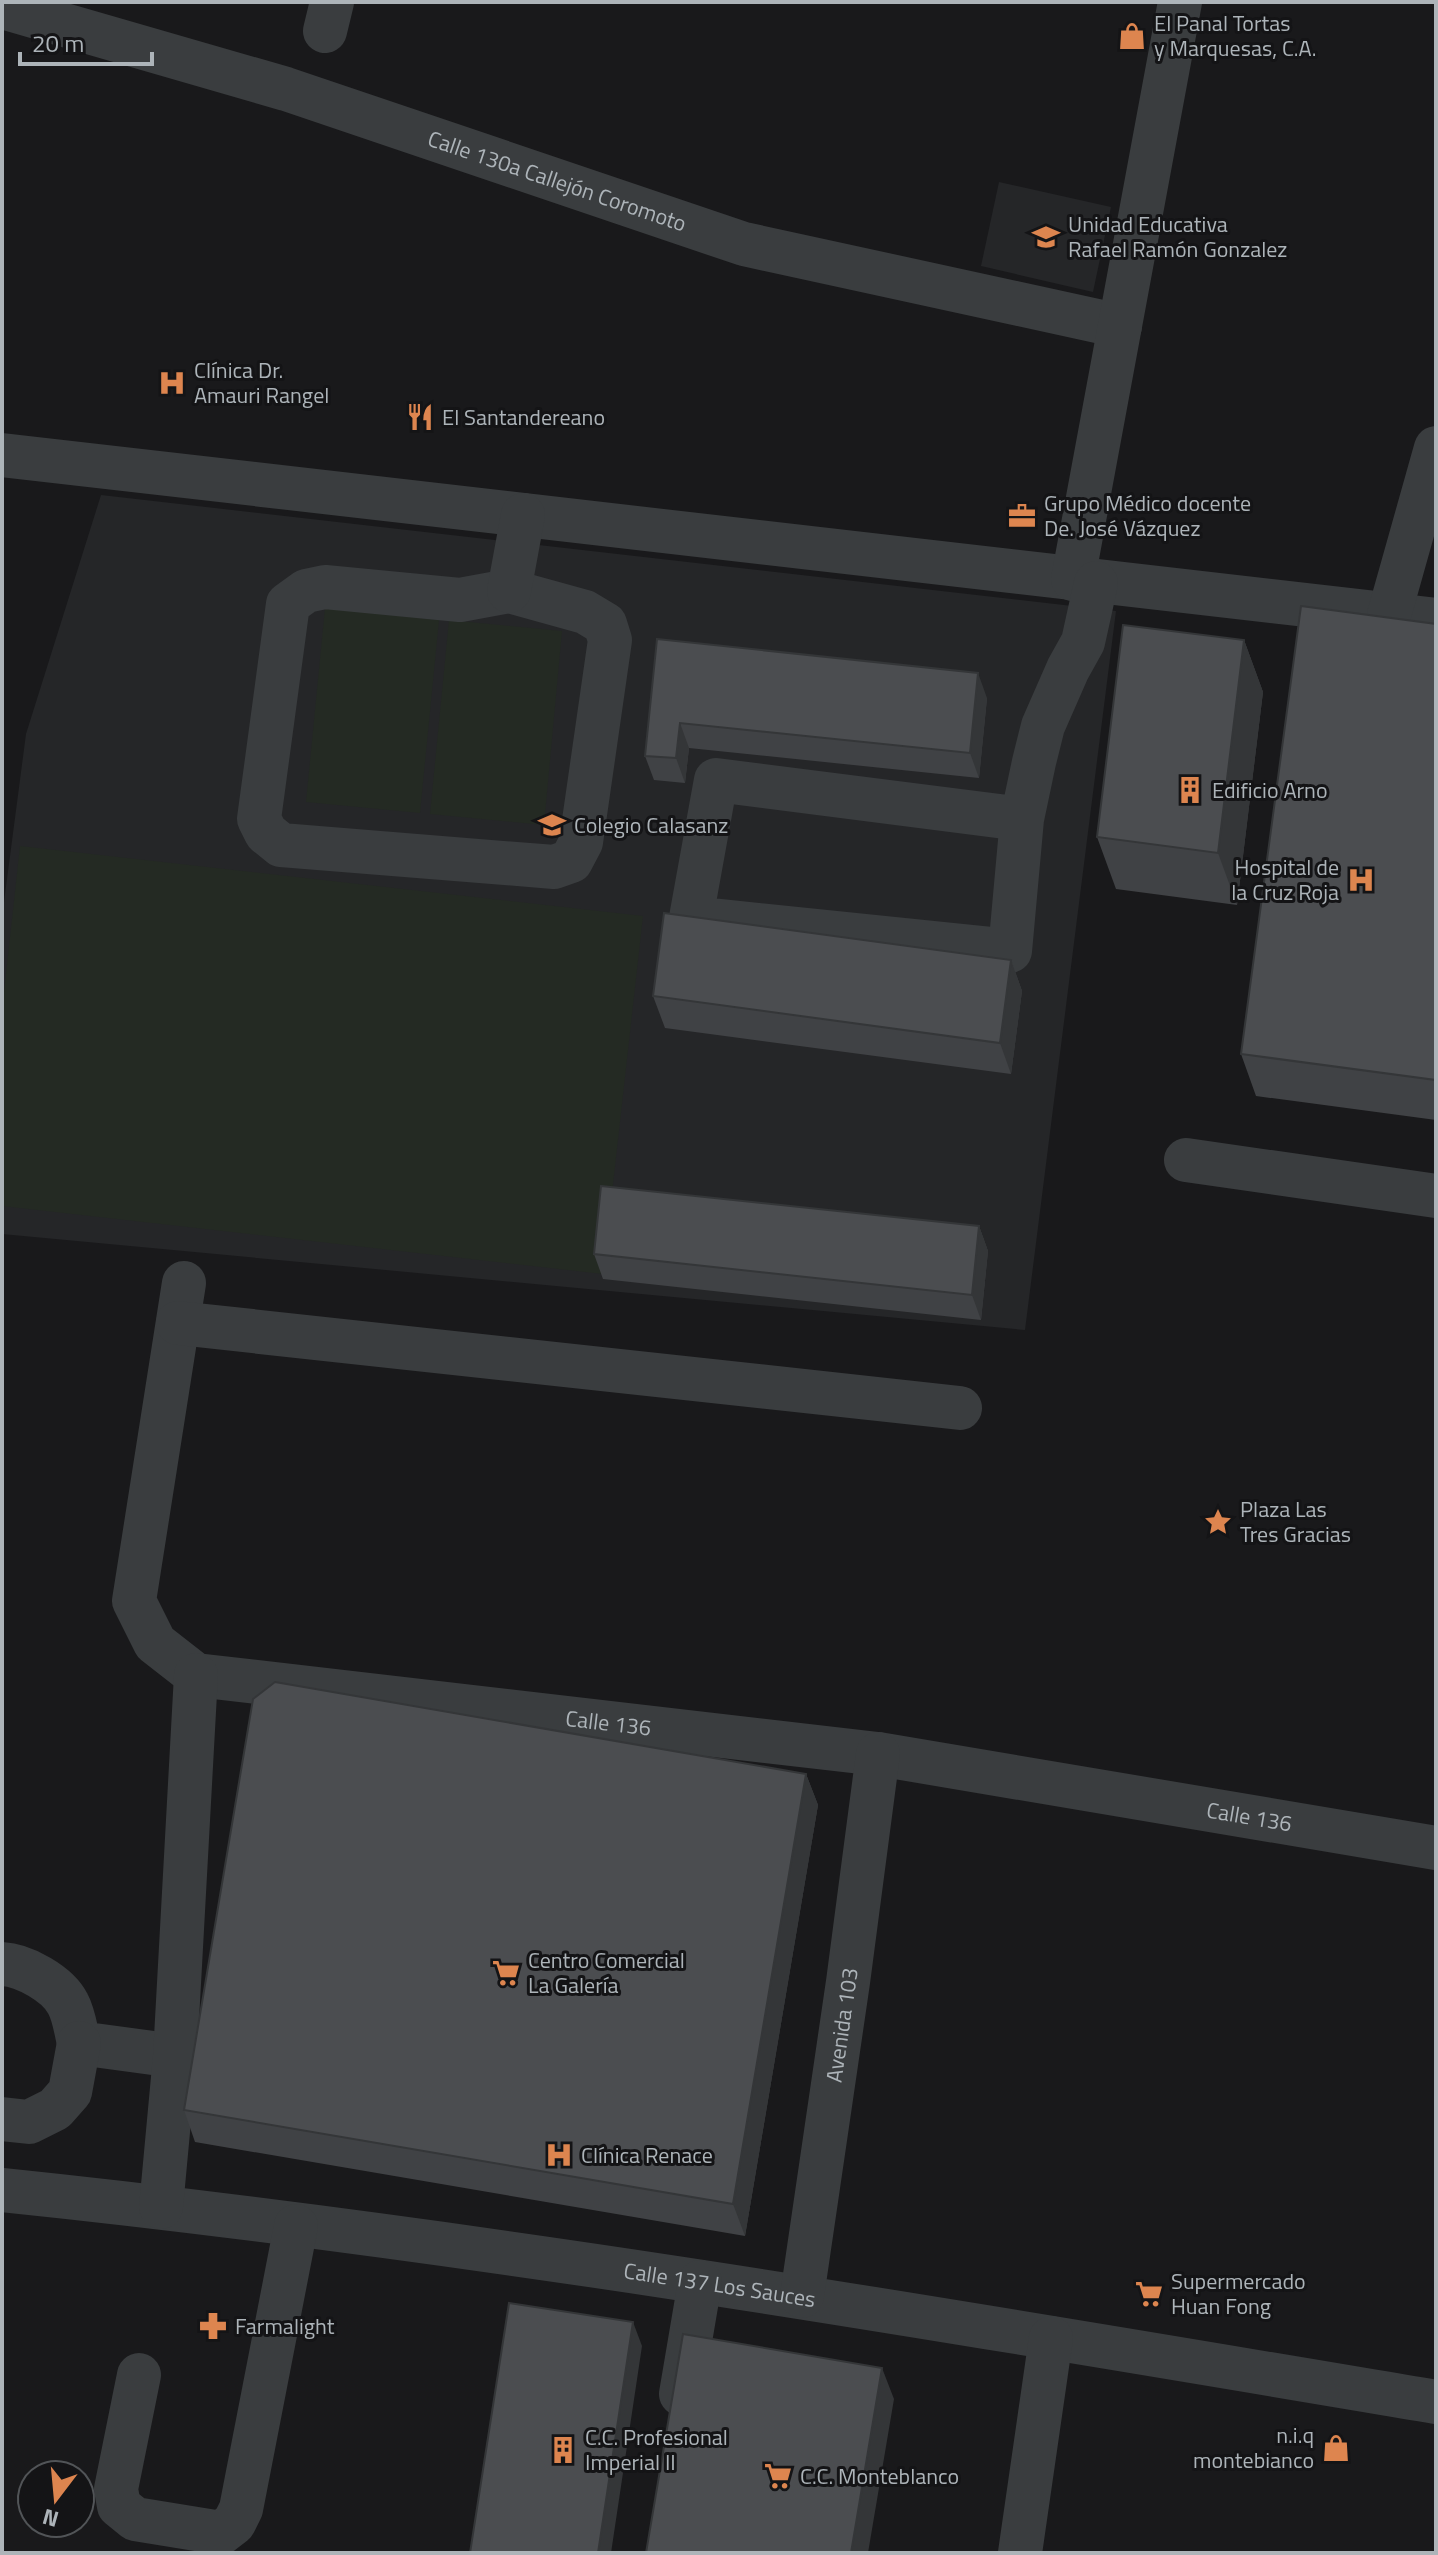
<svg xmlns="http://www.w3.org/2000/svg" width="1438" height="2555" font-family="'Titillium Web',sans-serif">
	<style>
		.built { fill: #252628 }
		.grass { fill: #242a23 }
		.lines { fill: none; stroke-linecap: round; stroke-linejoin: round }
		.minor { stroke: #3a3d3f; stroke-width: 44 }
		.wall { fill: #404245 }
		.shaded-wall { fill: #343638 }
		.building { fill: #4b4d50; stroke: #343638; stroke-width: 2 }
		.labels { text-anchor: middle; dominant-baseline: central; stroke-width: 6; stroke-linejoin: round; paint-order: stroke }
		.poi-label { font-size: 22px; fill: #adb4b9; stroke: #141416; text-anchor: start }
		.street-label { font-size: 22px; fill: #adb4b9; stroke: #141416 }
	</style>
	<rect width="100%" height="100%" fill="#19191b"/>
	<!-- built -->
	<path class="built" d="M999 182 1111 207 1093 292 981 266Z
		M101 495 1116 611 1025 1330 2 1234V917L26 734Z"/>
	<!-- grass -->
	<path class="grass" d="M325 608 439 620 420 813 306 802Z
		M449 620 562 631 544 825 430 814Z
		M20 846 643 916 603 1274 2 1206V1010Z"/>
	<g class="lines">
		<!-- minor -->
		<g class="minor">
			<path id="s1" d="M2 7 286 89 744 244 1120 326"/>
			<path d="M325 31 332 2"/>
			<path d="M2 455 1436 620"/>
			<path d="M1073 579 1180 2"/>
			<path d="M325 587 460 600 509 591 585 612 605 624 610 640 581 842 571 861 554 867 281 845 266 833 259 819 288 604 306 591Z"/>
			<path d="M509 591 523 515"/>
			<path d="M1389 615 1436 448"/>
			<path d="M1022 819 716 780 691 918 1010 951 1022 819 1034 762 1043 726 1068 669 1083 642 1096 583"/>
			<path d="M1186 1160 1436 1196"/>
			<path id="s2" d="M184 1283 134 1601 155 1643 196 1675 878 1754 1436 1848"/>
			<path d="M178 1323 960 1408"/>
			<path d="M2 1964C24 1965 58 1984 68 2004 74 2015 76 2031 79 2043L175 2056"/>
			<path d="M2 2119 29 2122 55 2109 70 2092 79 2043"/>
			<path id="s3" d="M2 2190C483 2240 960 2322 1436 2402"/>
			<path d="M161 2207 175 2056 196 1675"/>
			<path id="s4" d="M802 2296 848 1982 878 1754"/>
			<path d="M139 2375 116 2489 119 2506 135 2519 221 2533 234 2523 241 2509 296 2226"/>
			<path d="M681 2394 700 2282"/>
			<path d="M1020 2553 1051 2338"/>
		</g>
	</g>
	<!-- wall -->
	<path class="wall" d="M1436 624V1120L1256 1096 1241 1054Z
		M657 639 987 698 979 778 689 748 685 783 654 780 645 756Z
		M1244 640 1263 692 1237 905 1116 889 1097 837Z
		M1011 960 1022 991 1011 1074 665 1028 653 996Z
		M979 1226 988 1251 981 1320 603 1279 594 1254Z
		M806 1774 818 1805 745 2236 195 2142 184 2110Z"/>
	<!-- shaded-wall -->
	<path class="shaded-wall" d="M1244 640 1263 692 1237 905 1218 853Z
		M978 673 987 698 979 778 970 753Z
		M680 723 689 748 685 783 676 758Z
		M1011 960 1022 991 1011 1074 1000 1043Z
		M979 1226 988 1251 981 1320 972 1295Z
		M806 1774 818 1805 745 2236 733 2204Z
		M633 2322 642 2346 611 2553H598Z
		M882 2368 894 2399 868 2553H851Z"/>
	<!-- building -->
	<path class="building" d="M1301 606 1436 624V1080L1241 1054Z
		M1123 625 1244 640 1218 853 1097 837Z
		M657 639 978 673 970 753 680 723 676 758 645 756Z
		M664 913 1011 960 1000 1043 653 996Z
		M601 1186 979 1226 972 1295 594 1254Z
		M275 1682 806 1774 733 2204 184 2110 253 1699Z
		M509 2303 633 2322 598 2553H470Z
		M683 2334 882 2368 851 2553H646Z"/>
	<!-- icons -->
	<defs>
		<g id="shop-bare" transform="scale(2.16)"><path d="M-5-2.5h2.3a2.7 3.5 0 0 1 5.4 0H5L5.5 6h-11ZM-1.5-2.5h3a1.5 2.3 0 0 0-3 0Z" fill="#dd854f" stroke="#141416" stroke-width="2.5" paint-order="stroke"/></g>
		<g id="school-bare" transform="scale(2.16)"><path d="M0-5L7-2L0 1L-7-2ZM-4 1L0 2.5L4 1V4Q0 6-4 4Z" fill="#dd854f" stroke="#141416" stroke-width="2.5" paint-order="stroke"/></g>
		<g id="hospital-bare" transform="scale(2.16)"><path d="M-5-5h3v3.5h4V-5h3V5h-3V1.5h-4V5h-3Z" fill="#dd854f" stroke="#141416" stroke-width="2.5" paint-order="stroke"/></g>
		<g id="restaurant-bare" transform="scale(2.16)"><path d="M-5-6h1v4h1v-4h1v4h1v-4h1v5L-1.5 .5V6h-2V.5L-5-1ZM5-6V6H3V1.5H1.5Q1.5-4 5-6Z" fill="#dd854f" stroke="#141416" stroke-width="2.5" paint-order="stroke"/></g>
		<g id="office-bare" transform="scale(2.16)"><path d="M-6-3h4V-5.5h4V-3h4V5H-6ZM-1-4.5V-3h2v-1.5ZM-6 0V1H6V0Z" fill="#dd854f" stroke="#141416" stroke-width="2.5" paint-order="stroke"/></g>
		<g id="building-bare" transform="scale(2.16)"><path d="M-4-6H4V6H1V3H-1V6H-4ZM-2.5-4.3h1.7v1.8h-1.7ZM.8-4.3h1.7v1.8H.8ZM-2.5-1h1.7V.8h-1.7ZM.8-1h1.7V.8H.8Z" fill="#dd854f" stroke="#141416" stroke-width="2.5" paint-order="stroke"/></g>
		<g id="sight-bare" transform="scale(2.16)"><path d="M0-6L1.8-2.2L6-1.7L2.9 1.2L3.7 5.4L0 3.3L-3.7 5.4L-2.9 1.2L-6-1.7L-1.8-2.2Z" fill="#dd854f" stroke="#141416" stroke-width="2.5" paint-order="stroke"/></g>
		<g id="supermarket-bare" transform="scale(2.16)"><path d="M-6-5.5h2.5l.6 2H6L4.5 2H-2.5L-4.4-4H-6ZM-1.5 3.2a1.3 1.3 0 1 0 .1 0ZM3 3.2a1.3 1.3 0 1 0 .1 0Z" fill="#dd854f" stroke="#141416" stroke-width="2.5" paint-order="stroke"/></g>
		<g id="pharmacy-bare" transform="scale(2.16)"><path d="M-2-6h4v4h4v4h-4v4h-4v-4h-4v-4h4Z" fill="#dd854f" stroke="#141416" stroke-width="2.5" paint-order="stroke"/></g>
	</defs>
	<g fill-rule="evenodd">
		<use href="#shop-bare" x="1132" y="36"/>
		<use href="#school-bare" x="1046" y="237"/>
		<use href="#hospital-bare" x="172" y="383"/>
		<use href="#restaurant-bare" x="420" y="417"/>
		<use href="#office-bare" x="1022" y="516"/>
		<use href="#building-bare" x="1190" y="790"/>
		<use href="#school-bare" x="552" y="825"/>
		<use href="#hospital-bare" x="1361" y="880"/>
		<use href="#sight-bare" x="1218" y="1522"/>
		<use href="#supermarket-bare" x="506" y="1973"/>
		<use href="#hospital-bare" x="559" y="2155"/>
		<use href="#supermarket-bare" x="1149" y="2294"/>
		<use href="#pharmacy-bare" x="213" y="2326"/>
		<use href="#shop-bare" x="1336" y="2448"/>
		<use href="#building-bare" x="563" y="2450"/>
		<use href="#supermarket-bare" x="778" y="2476"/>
	</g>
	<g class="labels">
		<!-- poi labels -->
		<g class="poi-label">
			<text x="1154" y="23">El Panal Tortas<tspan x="1154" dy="25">y Marquesas, C.A.</tspan></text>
			<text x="1068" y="224">Unidad Educativa<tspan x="1068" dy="25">Rafael Ramón Gonzalez</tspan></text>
			<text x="194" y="370">Clínica Dr.<tspan x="194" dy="25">Amauri Rangel</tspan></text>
			<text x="442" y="417">El Santandereano</text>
			<text x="1044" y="503">Grupo Médico docente<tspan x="1044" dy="25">De. José Vázquez</tspan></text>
			<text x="1212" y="790">Edificio Arno</text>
			<text x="574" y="825">Colegio Calasanz</text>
			<text x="1339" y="867" text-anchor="end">Hospital de<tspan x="1339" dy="25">la Cruz Roja</tspan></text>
			<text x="1240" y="1509">Plaza Las<tspan x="1240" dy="25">Tres Gracias</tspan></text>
			<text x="528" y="1960">Centro Comercial<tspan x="528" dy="25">La Galería</tspan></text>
			<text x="581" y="2155">Clínica Renace</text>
			<text x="1171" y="2281">Supermercado<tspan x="1171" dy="25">Huan Fong</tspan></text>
			<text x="235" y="2326">Farmalight</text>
			<text x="1314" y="2435" text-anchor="end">n.i.q<tspan x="1314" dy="25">montebianco</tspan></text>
			<text x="585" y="2437">C.C. Profesional<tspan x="585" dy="25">Imperial II</tspan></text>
			<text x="800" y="2476">C.C. Monteblanco</text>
		</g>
		<!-- street labels -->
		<g class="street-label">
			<text stroke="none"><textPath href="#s1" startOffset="582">Calle 130a Callejón Coromoto</textPath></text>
			<text stroke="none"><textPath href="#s2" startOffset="836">Calle 136</textPath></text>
			<text stroke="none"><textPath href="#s2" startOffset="1484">Calle 136</textPath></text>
			<text stroke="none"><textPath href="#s4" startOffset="274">Avenida 103</textPath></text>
			<text stroke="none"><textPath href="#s3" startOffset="724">Calle 137 Los Sauces</textPath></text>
		</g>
	</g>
	<!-- border -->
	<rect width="1438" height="2555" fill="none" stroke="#adb4b9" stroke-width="8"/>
	<!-- north arrow -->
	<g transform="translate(56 2499) rotate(196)"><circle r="38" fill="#141416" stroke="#515457" stroke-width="2"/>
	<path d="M0-6L14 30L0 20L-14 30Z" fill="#dd854f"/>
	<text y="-12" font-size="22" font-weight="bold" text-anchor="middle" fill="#adb4b9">N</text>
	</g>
	<!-- scale -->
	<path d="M20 52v12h132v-12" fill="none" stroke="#adb4b9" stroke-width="4"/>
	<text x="32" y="52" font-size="24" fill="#adb4b9" stroke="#141416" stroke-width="6" paint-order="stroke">20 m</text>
</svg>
